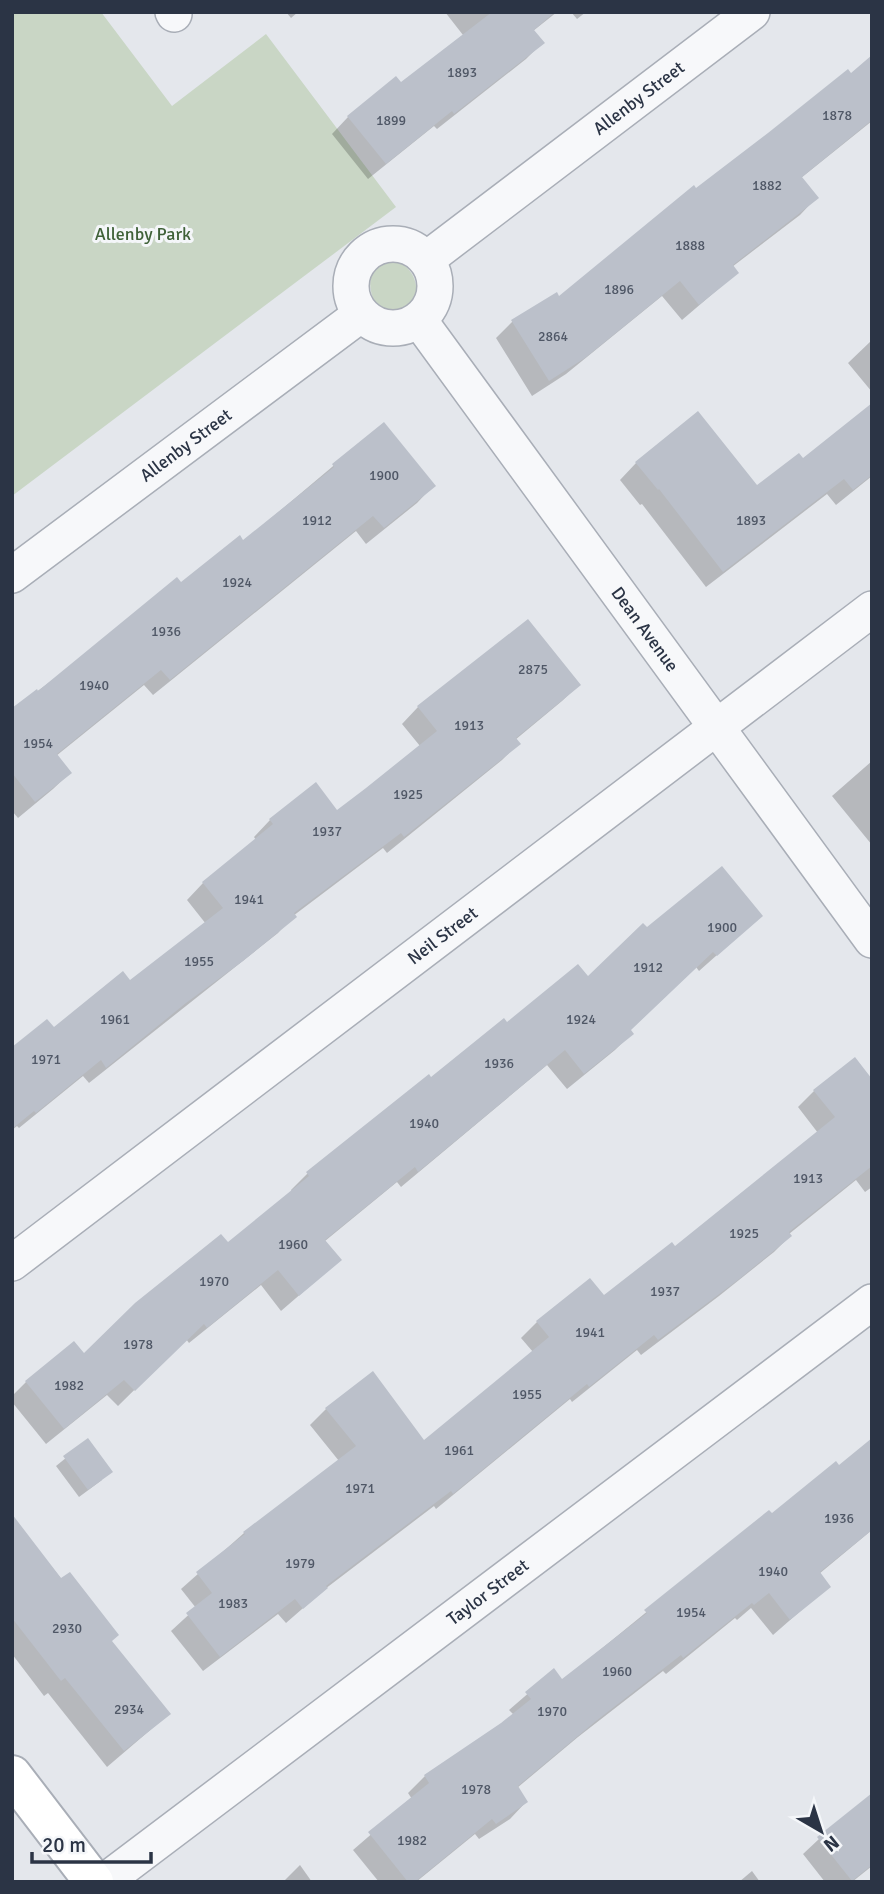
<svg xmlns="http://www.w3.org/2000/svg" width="884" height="1894" font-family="Signika,sans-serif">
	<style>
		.green { fill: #c9d6c5 }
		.shadow { fill: #0003 }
		.building { fill: #bbc0ca }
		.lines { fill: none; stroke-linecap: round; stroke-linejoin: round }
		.street-casing { stroke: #a9aeb7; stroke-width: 38 }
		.secondary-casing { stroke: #a9aeb7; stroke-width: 42 }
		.street { stroke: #f7f8fa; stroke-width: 35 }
		.secondary { stroke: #fff; stroke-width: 38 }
		.labels { text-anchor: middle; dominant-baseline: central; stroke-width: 6; stroke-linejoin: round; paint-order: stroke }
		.number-label { font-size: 14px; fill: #4f5766 }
		.street-label { font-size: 18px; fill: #2b3445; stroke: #f4f6f9 }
		.park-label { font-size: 18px; fill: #3f6138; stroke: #f4f6f9 }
	</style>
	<rect width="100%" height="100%" fill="#e4e7ec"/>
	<!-- green -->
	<path class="green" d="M12 12H101L172 106 266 34 396 207 12 496Z
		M386 260C427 260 425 322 389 314 382 313 376 307 374 301 367 283 369 269 386 260Z"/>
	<!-- shadow -->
	<path class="shadow" d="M286 12H298L291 18Z
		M445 12H557L533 31 542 43 526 59 437 129 434 126 368 179 332 134 348 117 396 79 401 85 463 35Z
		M571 12H586L577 19Z
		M872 58V121L801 178 816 198 800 215 732 267 737 273 682 320 662 296 566 374 532 396 496 338 512 322 559 298 696 190Z
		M872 340V392L848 363Z
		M872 405V476L836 505 827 494 706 587 642 504 640 505 620 480 636 463 697 414 757 487 803 461Z
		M383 424 433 486 417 503 366 544 356 531 153 695 144 685 56 756 70 773 53 789 18 818 12 811V710L181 585 243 542Z
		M579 685 562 701 515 740 518 744 502 760 387 853 383 848 293 916 278 933 89 1083 83 1076 19 1128 17 1126 12 1130V1050L54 1030 130 982 206 924 187 900 203 883 256 840 254 837 270 820 337 812 420 746 402 724 418 707Z
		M872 761V845L832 796Z
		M761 916 699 971 696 967 629 1031 632 1033 615 1050 567 1089 547 1065 401 1187 397 1182 325 1241 340 1260 281 1311 261 1285 189 1343 186 1339 118 1406 107 1395 46 1444 12 1402V1396L26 1382 84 1356 227 1244 292 1192 291 1190 307 1174 429 1077 431 1079 507 1024 588 979 647 929Z
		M872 1081V1187L865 1192 856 1180 789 1234 790 1236 774 1252 719 1296 641 1355 637 1350 572 1402 570 1399 436 1509 434 1506 325 1589 286 1623 278 1614 203 1671 171 1631 196 1608 181 1589 244 1533 339 1461 310 1425 326 1409 373 1373 423 1442 533 1352 521 1338 537 1322 604 1297 675 1249 818 1133 798 1107 814 1091Z
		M88 1440 102 1480 79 1497 56 1466Z
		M769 1512 772 1515 872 1530 819 1574 829 1586 773 1635 751 1608 737 1620 735 1618 666 1674 663 1671 578 1737 517 1788 526 1802 510 1819 479 1839 475 1834 416 1882H379L353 1850 412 1799 408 1793 425 1776 514 1715 509 1710 554 1671 562 1681Z
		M12 1517 169 1714 107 1767 48 1693 44 1696 12 1654Z
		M872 1795V1866L852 1882H825L803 1854 819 1839Z
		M300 1865 312 1882H283Z
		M752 1871 760 1882H739Z"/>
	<!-- building -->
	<path class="building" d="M492 12H555L534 30 545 43 454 114 452 111 386 164 347 116 396 76 401 82Z
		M872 55V120L802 177 819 198 733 265 739 273 699 305 680 281 585 358 549 381 511 320 557 292 559 296 694 185 696 188 768 133 848 69 851 73Z
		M872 403V475L853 490 844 479 723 572 659 489 658 490 635 462 698 411 757 485 799 453 803 458Z
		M384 422 436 486 384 528 373 516 170 680 161 670 57 754 72 773 35 802 12 773V708L37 689 38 691 177 577 181 582 240 535 243 540 334 467 332 464Z
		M528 619 581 685 516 738 521 744 404 837 401 833 294 913 297 917 243 961 186 1003 106 1068 101 1060 36 1113 34 1111 12 1129V1047L47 1019 54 1027 123 971 130 980 223 908 202 882 273 824 269 819 316 782 337 810 366 788 437 731 417 706Z
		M722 866 763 916 717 956 713 952 631 1030 634 1034 584 1074 565 1050 418 1172 415 1167 325 1240 342 1260 299 1296 278 1270 207 1328 204 1324 135 1391 124 1380 64 1429 25 1381 74 1341 84 1353 135 1303 221 1234 228 1242 309 1176 306 1172 429 1074 431 1077 504 1018 507 1022 578 964 588 976 643 923 647 927Z
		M855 1057 872 1079V1166L789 1232 792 1236 738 1280 658 1340 654 1335 589 1387 587 1384 453 1494 451 1491 326 1586 328 1588 303 1609 295 1599 220 1657 186 1613 212 1593 196 1572 245 1534 243 1532 356 1446 325 1408 373 1371 424 1440 549 1337 536 1321 590 1278 604 1295 672 1242 675 1246 835 1117 813 1090Z
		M88 1438 113 1472 88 1490 63 1456Z
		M872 1438V1530L820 1572 831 1587 790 1620 769 1593 754 1605 752 1603 683 1658 681 1655 596 1721 518 1786 528 1802 496 1824 492 1819 415 1882H408L368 1832 429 1783 424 1775 501 1723 531 1699 525 1692 554 1668 562 1679 647 1613 644 1610 769 1510 772 1513 836 1461 839 1465Z
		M12 1514 61 1578 70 1572 119 1635 112 1641 171 1714 124 1751 65 1678 61 1681 12 1618Z
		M872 1793V1865L852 1881 817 1837Z"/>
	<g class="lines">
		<!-- street casing -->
		<g class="street-casing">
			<g id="street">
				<path d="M173 12 174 14"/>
				<circle cx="393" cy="286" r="42"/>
				<path id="s1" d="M427 259 752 12"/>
				<path id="s2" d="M419 320 872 940"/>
				<path id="s3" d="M12 575 360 315"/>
				<path id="s4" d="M12 1263 872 609"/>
				<path id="s5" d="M104 1882 872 1302"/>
			</g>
		</g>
		<!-- secondary casing -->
		<g class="secondary-casing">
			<path id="secondary" d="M12 1775 94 1882"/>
		</g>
		<!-- street -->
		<use href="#street" class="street"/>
		<!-- secondary -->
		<use href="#secondary" class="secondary"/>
	</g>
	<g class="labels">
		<!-- number labels -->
		<g class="number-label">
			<text x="462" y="72">1893</text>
			<text x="837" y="115">1878</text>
			<text x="391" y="120">1899</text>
			<text x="767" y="185">1882</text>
			<text x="690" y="245">1888</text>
			<text x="619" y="289">1896</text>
			<text x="553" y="336">2864</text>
			<text x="384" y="475">1900</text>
			<text x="317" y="520">1912</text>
			<text x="751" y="520">1893</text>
			<text x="237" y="582">1924</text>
			<text x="166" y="631">1936</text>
			<text x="533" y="669">2875</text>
			<text x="94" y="685">1940</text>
			<text x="469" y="725">1913</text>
			<text x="38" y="743">1954</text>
			<text x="408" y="794">1925</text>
			<text x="327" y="831">1937</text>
			<text x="249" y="899">1941</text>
			<text x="722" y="927">1900</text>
			<text x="199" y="961">1955</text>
			<text x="648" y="967">1912</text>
			<text x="115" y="1019">1961</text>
			<text x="581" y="1019">1924</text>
			<text x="46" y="1059">1971</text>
			<text x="499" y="1063">1936</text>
			<text x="424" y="1123">1940</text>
			<text x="808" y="1178">1913</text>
			<text x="744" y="1233">1925</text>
			<text x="293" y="1244">1960</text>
			<text x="214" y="1281">1970</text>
			<text x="665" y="1291">1937</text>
			<text x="590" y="1332">1941</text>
			<text x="138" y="1344">1978</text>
			<text x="69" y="1385">1982</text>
			<text x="527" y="1394">1955</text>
			<text x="459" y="1450">1961</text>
			<text x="360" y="1488">1971</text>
			<text x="839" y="1518">1936</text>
			<text x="300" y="1563">1979</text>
			<text x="773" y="1571">1940</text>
			<text x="233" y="1603">1983</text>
			<text x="691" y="1612">1954</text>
			<text x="67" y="1628">2930</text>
			<text x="617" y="1671">1960</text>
			<text x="129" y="1709">2934</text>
			<text x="552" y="1711">1970</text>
			<text x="476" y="1789">1978</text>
			<text x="412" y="1840">1982</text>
		</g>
		<!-- street labels -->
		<g class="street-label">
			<text stroke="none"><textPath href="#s1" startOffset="266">Allenby Street</textPath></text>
			<text stroke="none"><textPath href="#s3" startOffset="217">Allenby Street</textPath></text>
			<text stroke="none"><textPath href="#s2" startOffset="383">Dean Avenue</textPath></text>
			<text stroke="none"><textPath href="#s4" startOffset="541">Neil Street</textPath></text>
			<text stroke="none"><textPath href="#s5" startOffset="481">Taylor Street</textPath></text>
		</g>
		<!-- park labels -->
		<g class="park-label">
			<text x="143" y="234">Allenby Park</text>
		</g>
	</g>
	<!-- border -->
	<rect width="884" height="1894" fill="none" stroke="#2b3445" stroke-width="28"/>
	<!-- north arrow -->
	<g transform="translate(821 1831) rotate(141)" stroke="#f4f6f9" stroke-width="5" paint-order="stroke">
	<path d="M0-5L12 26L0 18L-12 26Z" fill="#2b3445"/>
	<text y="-10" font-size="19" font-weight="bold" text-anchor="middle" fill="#2b3445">N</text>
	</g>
	<!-- scale -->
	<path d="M32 1852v10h119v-10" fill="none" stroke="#2b3445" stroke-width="3.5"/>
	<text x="42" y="1852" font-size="21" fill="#2b3445" stroke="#f4f6f9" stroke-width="5" paint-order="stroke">20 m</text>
</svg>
